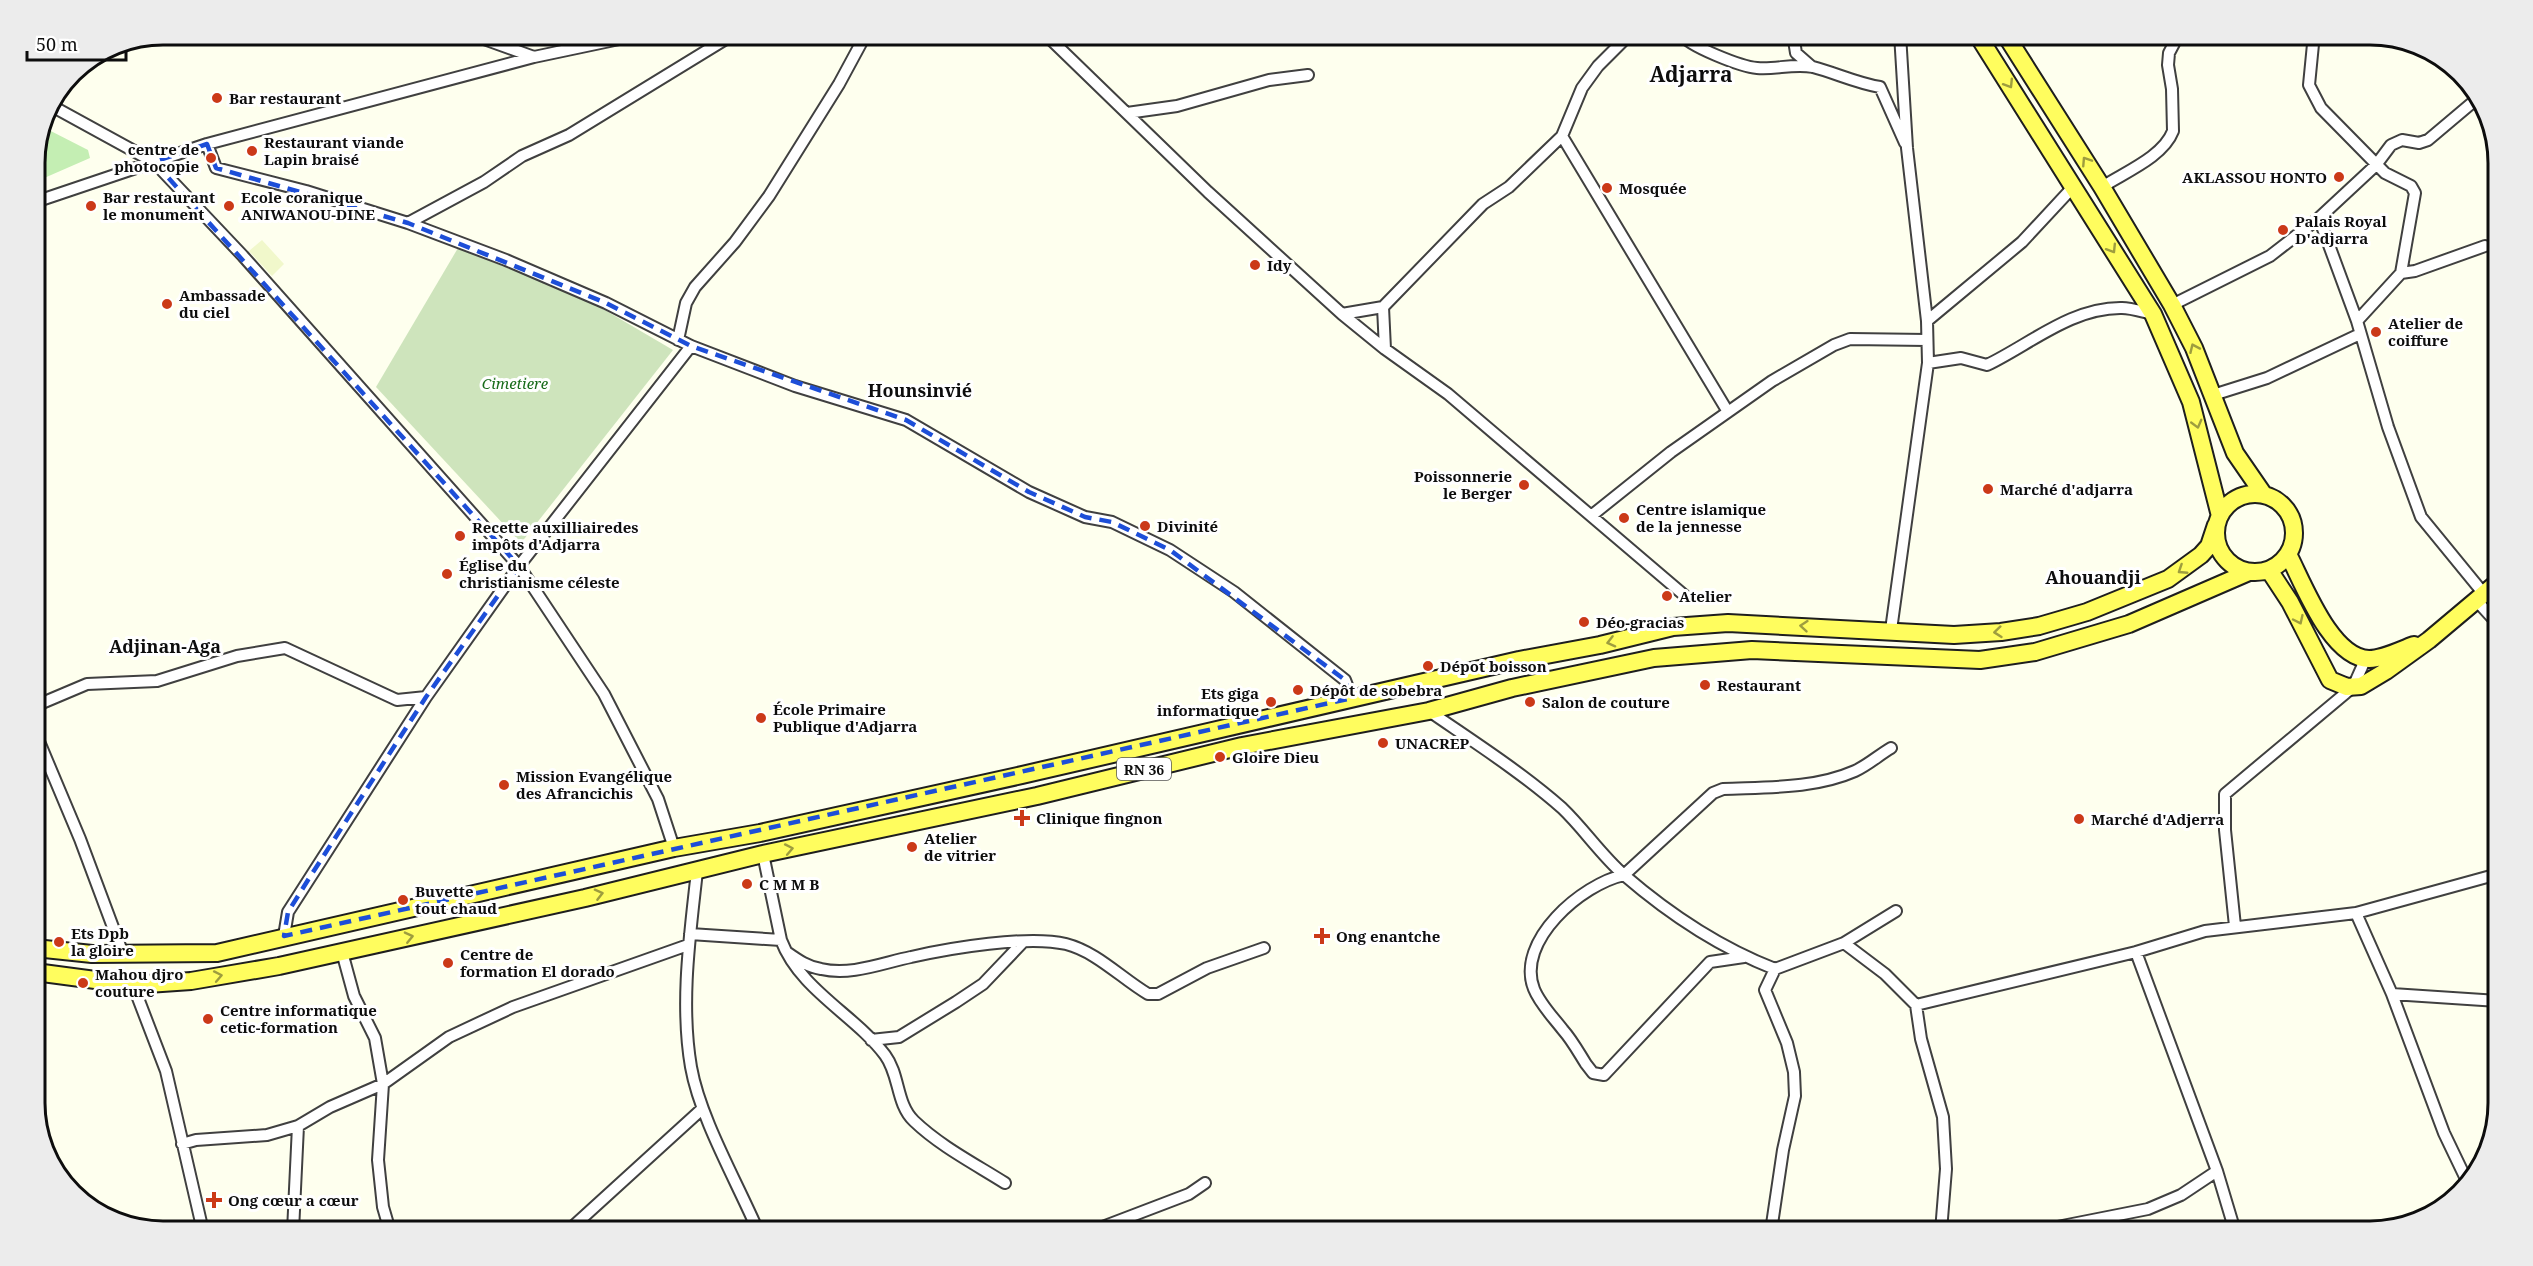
<svg xmlns="http://www.w3.org/2000/svg" width="2533" height="1266" font-family="'Noto Serif',serif">
	<style>
		.farmland { fill: #f1f8cb }
		.green { fill: #c4eeb3 }
		.cemetery { fill: #cee4bc }
		.lines { fill: none; stroke-linecap: round; stroke-linejoin: round }
		.street-casing { stroke: #404040; stroke-width: 14 }
		.primary-casing { stroke: #1e1e1e; stroke-width: 20 }
		.street { stroke: #fff; stroke-width: 10 }
		.primary { stroke: #fffd5e; stroke-width: 16 }
		.oneway { stroke: #9e9d3e }
		.marked { fill: none; stroke: #1d4ed8; stroke-width: 4.5; stroke-dasharray: 12 8; stroke-linejoin: round }
		.poi-dot { fill: #cb3918; stroke: #fff; stroke-width: 2 }
		.labels { text-anchor: middle; dominant-baseline: central; stroke-width: 6; stroke-linejoin: round; paint-order: stroke }
		.shield { fill: #fff; stroke: #565656; stroke-width: 1.5 }
		.shield-label { font-size: 14px; font-weight: bold; fill: #0d0d0d }
		.poi-label { font-size: 15px; font-weight: bold; fill: #0d0d0d; stroke: #fff; text-anchor: start }
		.park-label { font-size: 15px; font-style: italic; fill: #176b19; stroke: #fff }
		.quarter-label { font-size: 18px; font-weight: bold; fill: #0d0d0d; stroke: #fff }
		.district-label { font-size: 21px; font-weight: bold; fill: #0d0d0d; stroke: #fff }
		.rim { fill: none; stroke: #0d0d0d; stroke-width: 3 }
	</style>
	<rect width="100%" height="100%" fill="#feffee"/>
	<!-- farmland -->
	<path class="farmland" d="M262 240 284 264 272 276 249 251Z"/>
	<!-- green -->
	<path class="green" d="M41 126 88 150 90 158 35 182V155Z"/>
	<!-- cemetery -->
	<path class="cemetery" d="M458 248 586 299 673 350 521 543 376 387Z"/>
	<g class="lines">
		<!-- street casing -->
		<g class="street-casing">
			<path id="street" d="M470 34 534 57
				M1045 34 1208 192 1342 314 1385 349 1448 394 1684 595
				M1681 34C1688 46 1742 67 1757 68 1775 70 1793 63 1813 67 1836 73 1856 83 1880 87L1905 143
				M1793 34 1796 53 1812 67
				M2314 34 2309 85 2321 108 2385 173 2411 186 2415 193 2401 273
				M50 105 154 162 243 256 519 566 604 694 658 799 674 848
				M1127 113 1177 106 1269 80 1308 75
				M1562 136 1728 412
				M207 144 216 168 306 191 408 223 506 260 606 303 691 346 795 386 906 420 1029 492 1085 517 1112 522 1170 550 1234 592 1345 680 1352 698
				M2102 187C2125 172 2163 157 2173 131L2172 89 2168 65 2169 53 2179 34
				M35 202 207 144 534 57 643 34
				M2319 218 2357 321 2388 427 2421 517 2484 594
				M408 223 484 182 522 156 569 135 734 34
				M2172 305 2270 256 2319 218 2376 165 2391 145 2402 140 2419 143 2428 140 2479 97
				M1383 307 1385 349
				M1342 314 1383 307 1483 204 1509 187 1562 136 1582 88 1598 66 1630 34
				M1927 321 2022 242 2074 186
				M2357 321 2401 273 2415 271 2485 246
				M678 340 686 303 695 287 735 242 769 196 839 84 866 34
				M1928 363 1961 358 1987 365C2029 345 2072 307 2122 308 2132 308 2143 312 2153 314
				M2213 395 2267 378 2360 334
				M1591 516 1671 452 1772 381 1834 345 1850 339 1927 340
				M2476 600 2498 624
				M1891 630 1928 363 1927 321 1907 148 1900 34
				M35 706 87 684 157 681 237 656 285 648 397 700 426 697
				M1429 711C1474 742 1521 772 1562 808 1584 829 1601 855 1624 875 1668 913 1721 948 1775 969
				M35 732 80 839 123 954
				M763 854 781 940C800 990 855 1015 885 1055 900 1075 896 1104 914 1121 940 1146 975 1164 1005 1183
				M697 871C690 935 680 1003 691 1067 700 1118 737 1182 758 1231
				M2356 913 2392 994 2444 1133 2467 1181
				M2235 926 2225 830V794L2353 687 2366 658
				M690 934 781 940
				M284 936 288 912 426 697 519 566 691 346
				M1844 943 1885 974 1916 1005 1921 1039 1943 1117 1946 1169 1941 1231
				M342 952 354 996 375 1038 383 1084 378 1160 383 1207 390 1231
				M2136 952 2217 1171 2235 1231
				M788 953C798 960 808 967 821 969 851 976 882 963 911 957 950 948 1028 935 1066 944 1097 952 1121 978 1148 994H1158L1207 968 1264 948
				M1744 957 1710 962 1604 1075 1593 1073 1586 1064C1579 1053 1572 1040 1563 1030 1553 1017 1540 1004 1534 989 1515 941 1582 884 1624 875L1713 793 1723 789C1767 787 1814 789 1855 771 1868 765 1879 755 1891 748
				M133 985 166 1071 203 1231
				M2392 994 2498 1001
				M1916 1005 2136 952 2205 931 2356 913 2498 874
				M871 1040 899 1037 956 1002 983 984 1023 942
				M182 1144 196 1140 267 1135 298 1126 330 1107 383 1084 449 1037 513 1007 688 945
				M293 1231 298 1126
				M568 1231 702 1109
				M1092 1231 1189 1194 1205 1183
				M1771 1231 1783 1150 1795 1096 1794 1072 1787 1043 1765 990 1775 969 1844 943 1896 911
				M2037 1231 2148 1209 2181 1195 2217 1171"/>
		</g>
		<!-- primary casing -->
		<g class="primary-casing">
			<path id="primary" d="M1977 34 2153 314 2191 402 2220 516
				M2005 34 2102 187 2172 305 2194 348 2235 453 2264 495
				M2216 533a39 39 0 1 1 78 0a39 39 0 1 1-78 0Z
				M2288 554C2304 585 2331 658 2369 659 2383 659 2400 650 2414 645
				M2269 570 2290 602 2330 680 2347 687 2361 686 2386 671 2429 640 2498 582
				M35 948 92 954 217 953 674 848 760 833 1022 775 1519 660 1600 645 1673 627 1728 623 1954 635 2001 632 2039 626 2087 612 2168 579 2201 555 2209 546 2216 525
				M35 972 133 985 191 981 279 966 585 898 763 854 1037 796 1242 746 1429 711 1512 688 1654 658 1752 650 1980 660 2035 652 2129 624 2249 572"/>
		</g>
		<!-- street -->
		<use href="#street" class="street"/>
		<!-- primary -->
		<use href="#primary" class="primary"/>
	</g>
	<!-- one-way arrows -->
	<defs><path id="oneway-chevron" d="M-2-3.5L2.5 0L-2 3.5" fill="none" stroke-width="1.6" stroke-linecap="round" stroke-linejoin="round" transform="scale(1.5)"/></defs>
	<g class="oneway">
		<use href="#oneway-chevron" transform="translate(2009 84) rotate(58)"/>
		<use href="#oneway-chevron" transform="translate(2086 161) rotate(-123)"/>
		<use href="#oneway-chevron" transform="translate(2112 249) rotate(58)"/>
		<use href="#oneway-chevron" transform="translate(2194 348) rotate(-114)"/>
		<use href="#oneway-chevron" transform="translate(2197 424) rotate(75)"/>
		<use href="#oneway-chevron" transform="translate(2182 570) rotate(147)"/>
		<use href="#oneway-chevron" transform="translate(2299 620) rotate(65)"/>
		<use href="#oneway-chevron" transform="translate(1804 626) rotate(-175)"/>
		<use href="#oneway-chevron" transform="translate(1998 632) rotate(174)"/>
		<use href="#oneway-chevron" transform="translate(1611 642) rotate(166)"/>
		<use href="#oneway-chevron" transform="translate(789 849) rotate(-11)"/>
		<use href="#oneway-chevron" transform="translate(599 894) rotate(-14)"/>
		<use href="#oneway-chevron" transform="translate(409 937) rotate(-13)"/>
		<use href="#oneway-chevron" transform="translate(218 976) rotate(-11)"/>
	</g>
	<!-- marked area -->
	<path class="marked" d="M207 144 216 168 408 223 606 303 691 346 906 420 1029 492 1085 517 1112 522 1170 550 1345 680 1352 698 284 936 288 912 308 880 426 697 519 566 154 162Z"/>
	<!-- markers -->
	<g class="poi-dot">
		<circle cx="217" cy="98" r="6"/>
		<circle cx="252" cy="151" r="6"/>
		<circle cx="211" cy="158" r="6"/>
		<circle cx="2339" cy="177" r="6"/>
		<circle cx="1607" cy="188" r="6"/>
		<circle cx="91" cy="206" r="6"/>
		<circle cx="229" cy="206" r="6"/>
		<circle cx="2283" cy="230" r="6"/>
		<circle cx="1255" cy="265" r="6"/>
		<circle cx="167" cy="304" r="6"/>
		<circle cx="2376" cy="332" r="6"/>
		<circle cx="1524" cy="485" r="6"/>
		<circle cx="1988" cy="489" r="6"/>
		<circle cx="1624" cy="518" r="6"/>
		<circle cx="1145" cy="526" r="6"/>
		<circle cx="460" cy="536" r="6"/>
		<circle cx="447" cy="574" r="6"/>
		<circle cx="1667" cy="596" r="6"/>
		<circle cx="1584" cy="622" r="6"/>
		<circle cx="1428" cy="666" r="6"/>
		<circle cx="1705" cy="685" r="6"/>
		<circle cx="1298" cy="690" r="6"/>
		<circle cx="1271" cy="702" r="6"/>
		<circle cx="1530" cy="702" r="6"/>
		<circle cx="761" cy="718" r="6"/>
		<circle cx="1383" cy="743" r="6"/>
		<circle cx="1220" cy="757" r="6"/>
		<circle cx="504" cy="785" r="6"/>
		<path d="M1019 809h6v6h6v6h-6v6h-6v-6h-6v-6h6z"/>
		<circle cx="2079" cy="819" r="6"/>
		<circle cx="912" cy="847" r="6"/>
		<circle cx="747" cy="884" r="6"/>
		<circle cx="403" cy="900" r="6"/>
		<path d="M1319 927h6v6h6v6h-6v6h-6v-6h-6v-6h6z"/>
		<circle cx="59" cy="942" r="6"/>
		<circle cx="448" cy="963" r="6"/>
		<circle cx="83" cy="983" r="6"/>
		<circle cx="208" cy="1019" r="6"/>
		<path d="M211 1191h6v6h6v6h-6v6h-6v-6h-6v-6h6z"/>
	</g>
	<g class="labels">
		<!-- shield labels -->
		<rect class="shield" x="1117" y="758" width="54" height="22" rx="4.5"/>
		<g class="shield-label">
			<text x="1144" y="769">RN 36</text>
		</g>
		<!-- poi labels -->
		<g class="poi-label">
			<text x="229" y="98">Bar restaurant</text>
			<text x="264" y="142">Restaurant viande<tspan x="264" dy="17">Lapin braisé</tspan></text>
			<text x="199" y="149" text-anchor="end">centre de<tspan x="199" dy="17">photocopie</tspan></text>
			<text x="2327" y="177" text-anchor="end">AKLASSOU HONTO</text>
			<text x="1619" y="188">Mosquée</text>
			<text x="103" y="197">Bar restaurant<tspan x="103" dy="17">le monument</tspan></text>
			<text x="241" y="197">Ecole coranique<tspan x="241" dy="17">ANIWANOU-DINE</tspan></text>
			<text x="2295" y="221">Palais Royal<tspan x="2295" dy="17">D'adjarra</tspan></text>
			<text x="1267" y="265">Idy</text>
			<text x="179" y="295">Ambassade<tspan x="179" dy="17">du ciel</tspan></text>
			<text x="2388" y="323">Atelier de<tspan x="2388" dy="17">coiffure</tspan></text>
			<text x="1512" y="476" text-anchor="end">Poissonnerie<tspan x="1512" dy="17">le Berger</tspan></text>
			<text x="2000" y="489">Marché d'adjarra</text>
			<text x="1636" y="509">Centre islamique<tspan x="1636" dy="17">de la jennesse</tspan></text>
			<text x="1157" y="526">Divinité</text>
			<text x="472" y="527">Recette auxilliairedes<tspan x="472" dy="17">impôts d'Adjarra</tspan></text>
			<text x="459" y="565">Église du<tspan x="459" dy="17">christianisme céleste</tspan></text>
			<text x="1679" y="596">Atelier</text>
			<text x="1596" y="622">Déo-gracias</text>
			<text x="1440" y="666">Dépot boisson</text>
			<text x="1717" y="685">Restaurant</text>
			<text x="1310" y="690">Dépôt de sobebra</text>
			<text x="1259" y="693" text-anchor="end">Ets giga<tspan x="1259" dy="17">informatique</tspan></text>
			<text x="1542" y="702">Salon de couture</text>
			<text x="773" y="709">École Primaire<tspan x="773" dy="17">Publique d'Adjarra</tspan></text>
			<text x="1395" y="743">UNACREP</text>
			<text x="1232" y="757">Gloire Dieu</text>
			<text x="516" y="776">Mission Evangélique<tspan x="516" dy="17">des Afrancichis</tspan></text>
			<text x="1036" y="818">Clinique fingnon</text>
			<text x="2091" y="819">Marché d'Adjerra</text>
			<text x="924" y="838">Atelier<tspan x="924" dy="17">de vitrier</tspan></text>
			<text x="759" y="884">C M M B</text>
			<text x="415" y="891">Buvette<tspan x="415" dy="17">tout chaud</tspan></text>
			<text x="71" y="933">Ets Dpb<tspan x="71" dy="17">la gloire</tspan></text>
			<text x="1336" y="936">Ong enantche</text>
			<text x="460" y="954">Centre de<tspan x="460" dy="17">formation El dorado</tspan></text>
			<text x="95" y="974">Mahou djro<tspan x="95" dy="17">couture</tspan></text>
			<text x="220" y="1010">Centre informatique<tspan x="220" dy="17">cetic-formation</tspan></text>
			<text x="228" y="1200">Ong cœur a cœur</text>
		</g>
		<!-- park labels -->
		<g class="park-label">
			<text x="515" y="383">Cimetiere</text>
		</g>
		<!-- quarter labels -->
		<g class="quarter-label">
			<text x="920" y="390">Hounsinvié</text>
			<text x="2093" y="577">Ahouandji</text>
			<text x="165" y="646">Adjinan-Aga</text>
		</g>
		<!-- district labels -->
		<g class="district-label">
			<text x="1691" y="74">Adjarra</text>
		</g>
	</g>
	<!-- crop -->
	<path d="M0 0H2533V1266H0ZM163 45H2370A118 118 0 0 1 2488 163V1103A118 118 0 0 1 2370 1221H163A118 118 0 0 1 45 1103V163A118 118 0 0 1 163 45Z" fill="#ececec" fill-rule="evenodd"/>
	<path class="rim" d="M163 45H2370A118 118 0 0 1 2488 163V1103A118 118 0 0 1 2370 1221H163A118 118 0 0 1 45 1103V163A118 118 0 0 1 163 45Z"/>
	<!-- scale -->
	<path d="M27 51v9h99v-9" fill="none" stroke="#0d0d0d" stroke-width="3"/>
	<text x="36" y="51" font-size="18" fill="#0d0d0d" stroke="#ffffff" stroke-width="4.5" paint-order="stroke">50 m</text>
</svg>
